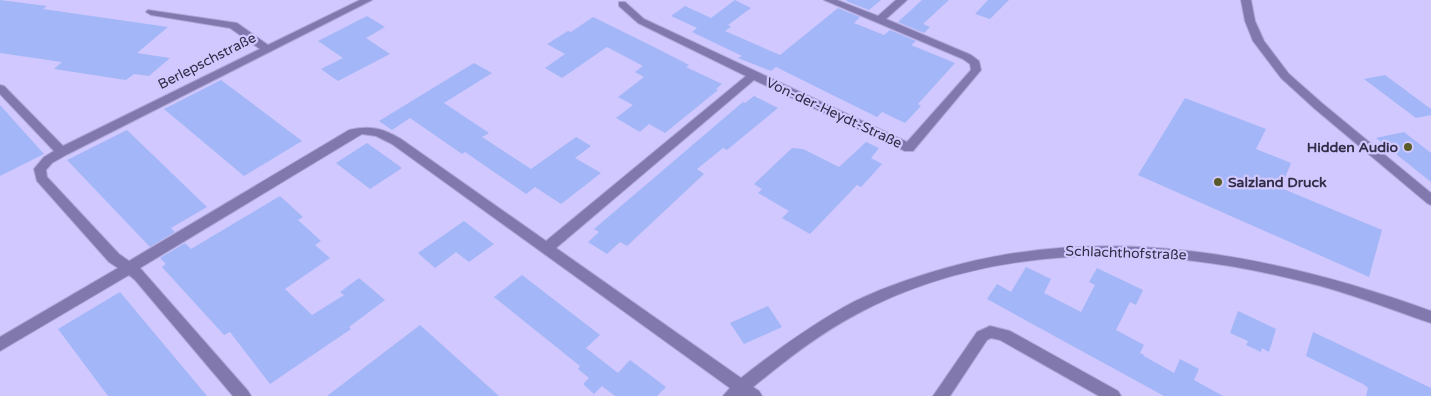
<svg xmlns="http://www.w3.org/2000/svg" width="1431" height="396" font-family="'Varela Round',sans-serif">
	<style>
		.building { fill: #a3b6f8 }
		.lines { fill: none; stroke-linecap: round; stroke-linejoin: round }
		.minor-casing { stroke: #ada6d6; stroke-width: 2 }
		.minor { fill: #8178ae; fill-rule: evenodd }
		.poi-dot { fill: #595c29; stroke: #d0c8fe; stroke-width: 2 }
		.labels { text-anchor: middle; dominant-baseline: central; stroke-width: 4.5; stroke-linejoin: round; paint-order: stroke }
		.street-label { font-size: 14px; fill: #322d47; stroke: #d0c8fe }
		.poi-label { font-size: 14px; font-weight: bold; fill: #322d47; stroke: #d0c8fe; text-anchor: end }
	</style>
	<rect width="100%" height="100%" fill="#d0c8fe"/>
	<!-- building -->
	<path class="building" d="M0 0 47 6 43 9 168 27 137 53 170 58 149 76 134 74 126 80 54 69 62 62 0 53Z
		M735 0 751 8 728 25 731 27 725 31 780 55 838 8 860 17 854 23 884 35 890 30 916 41 911 45 955 63 918 104 921 106 905 123 882 112 877 117 776 67 771 71 738 58 742 56 692 32 697 28 671 16 685 6 711 18Z
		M847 0H881L869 10 846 1Z
		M922 0H949L923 24 930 27 924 33 898 22Z
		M988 0H1009L990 19 975 14Z
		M367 16 385 27 366 38 390 54 338 81 321 69 343 58 318 41Z
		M593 17 654 47 689 65 686 67 722 84 716 89 718 90 665 133 649 124 640 132 616 118 633 105 618 97 644 77 635 72 643 66 607 47 562 78 545 68 565 54 547 44 568 31 571 32Z
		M474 63 492 73 444 103 489 133 482 137 531 169 576 137 591 146 575 158 601 173 561 204 535 187 526 194 465 152 462 154 410 118 392 130 379 121Z
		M1385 75 1431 109V115L1416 118 1364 79Z
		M221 80 302 141 244 176 164 109Z
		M754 96 778 108 727 150 723 148 697 169 704 174 627 246 620 242 607 254 588 242 599 232 594 229 743 102 745 103Z
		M1185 98 1266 129 1256 149 1291 163 1281 188 1382 230 1369 277 1138 175Z
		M0 105 44 154 0 176Z
		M127 130 207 207 171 228 175 232 150 247 67 160Z
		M1404 132 1431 153V182L1376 138Z
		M866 142 879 148 871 158 882 164 863 185 861 187 857 185 810 234 782 218 789 211 758 193 762 189 754 184 792 148 803 149 839 167Z
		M367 143 402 168 370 189 336 163Z
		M280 196 303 217 298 220 321 241 315 245 330 258 285 289 312 315 344 295 340 292 359 278 385 300 349 327 351 329 270 384 230 332 224 335 162 267 166 264 160 258 185 243 191 249Z
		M464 221 494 244 469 262 456 252 435 268 418 253Z
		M1026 267 1051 279 1044 293 1081 312 1095 285 1089 282 1097 268 1143 290 1136 305 1130 302 1116 330 1144 345 1140 353 1144 355V356L1174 373 1180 359 1199 369 1194 380 1223 396H1164L987 299 997 284 1011 292Z
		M522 275 600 335 586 348 618 373 630 360 666 387 657 396H615L602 386 594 394 583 384 589 378 578 369 580 366 494 297Z
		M120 292 207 396H108L58 329Z
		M768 306 782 327 744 344 730 323Z
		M1238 311 1276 329 1269 352 1262 348 1261 352 1246 345 1248 341 1230 333Z
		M420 325 499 396H327Z
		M1313 332 1431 388V396H1366L1368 388 1363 384 1306 356Z"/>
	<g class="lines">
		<!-- minor casing -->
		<g class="minor-casing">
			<path id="minor" d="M360 0H372L66 155 52 163 46 170 47 177 119 254 129 261 349 130C369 125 383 128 401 139L546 241 746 76 638 23 619 6V2H625L644 19 907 142 971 70 970 64 963 59 824 0H837L878 16 896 0H907L886 19 971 55 979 61 981 70 913 151H905L754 80 556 248 741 378C774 352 807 328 844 307 875 290 911 278 946 268 1108 222 1276 255 1431 311V323C1389 309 1348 292 1305 282 1158 244 992 241 855 315 818 335 786 360 753 387L759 391 762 396H723L730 388 392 144 376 136 362 134 140 268 248 391 251 396H233L135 280 129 275 0 351V337L118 268 109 262 37 181 34 169 44 157 54 151 0 94V85L4 86 63 146 260 49 230 28 151 15 146 12 148 10 237 23 268 45Z
				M1241 0H1251L1255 21 1264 41 1289 74 1323 104 1431 193V205L1427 203 1315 109 1281 78 1253 41 1245 21Z
				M990 326 1010 331 1118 391 1121 396H1099L1000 340 991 338 987 340 950 396H933L977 332Z"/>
		</g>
		<!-- minor -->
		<use href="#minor" class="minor"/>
	</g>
	<!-- markers -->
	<g class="poi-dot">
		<circle cx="1408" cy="147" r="5"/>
		<circle cx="1218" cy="182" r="5"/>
	</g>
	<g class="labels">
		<!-- street labels -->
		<g class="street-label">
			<text transform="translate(207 61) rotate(-27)">Berlepschstraße</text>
			<text transform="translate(834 113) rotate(25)">Von-der-Heydt-Straße</text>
			<text transform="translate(1126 253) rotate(2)">Schlachthofstraße</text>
		</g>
		<!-- poi labels -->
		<g class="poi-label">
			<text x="1398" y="147">Hidden Audio</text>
			<text x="1228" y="182" text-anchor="start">Salzland Druck</text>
		</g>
	</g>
</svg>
